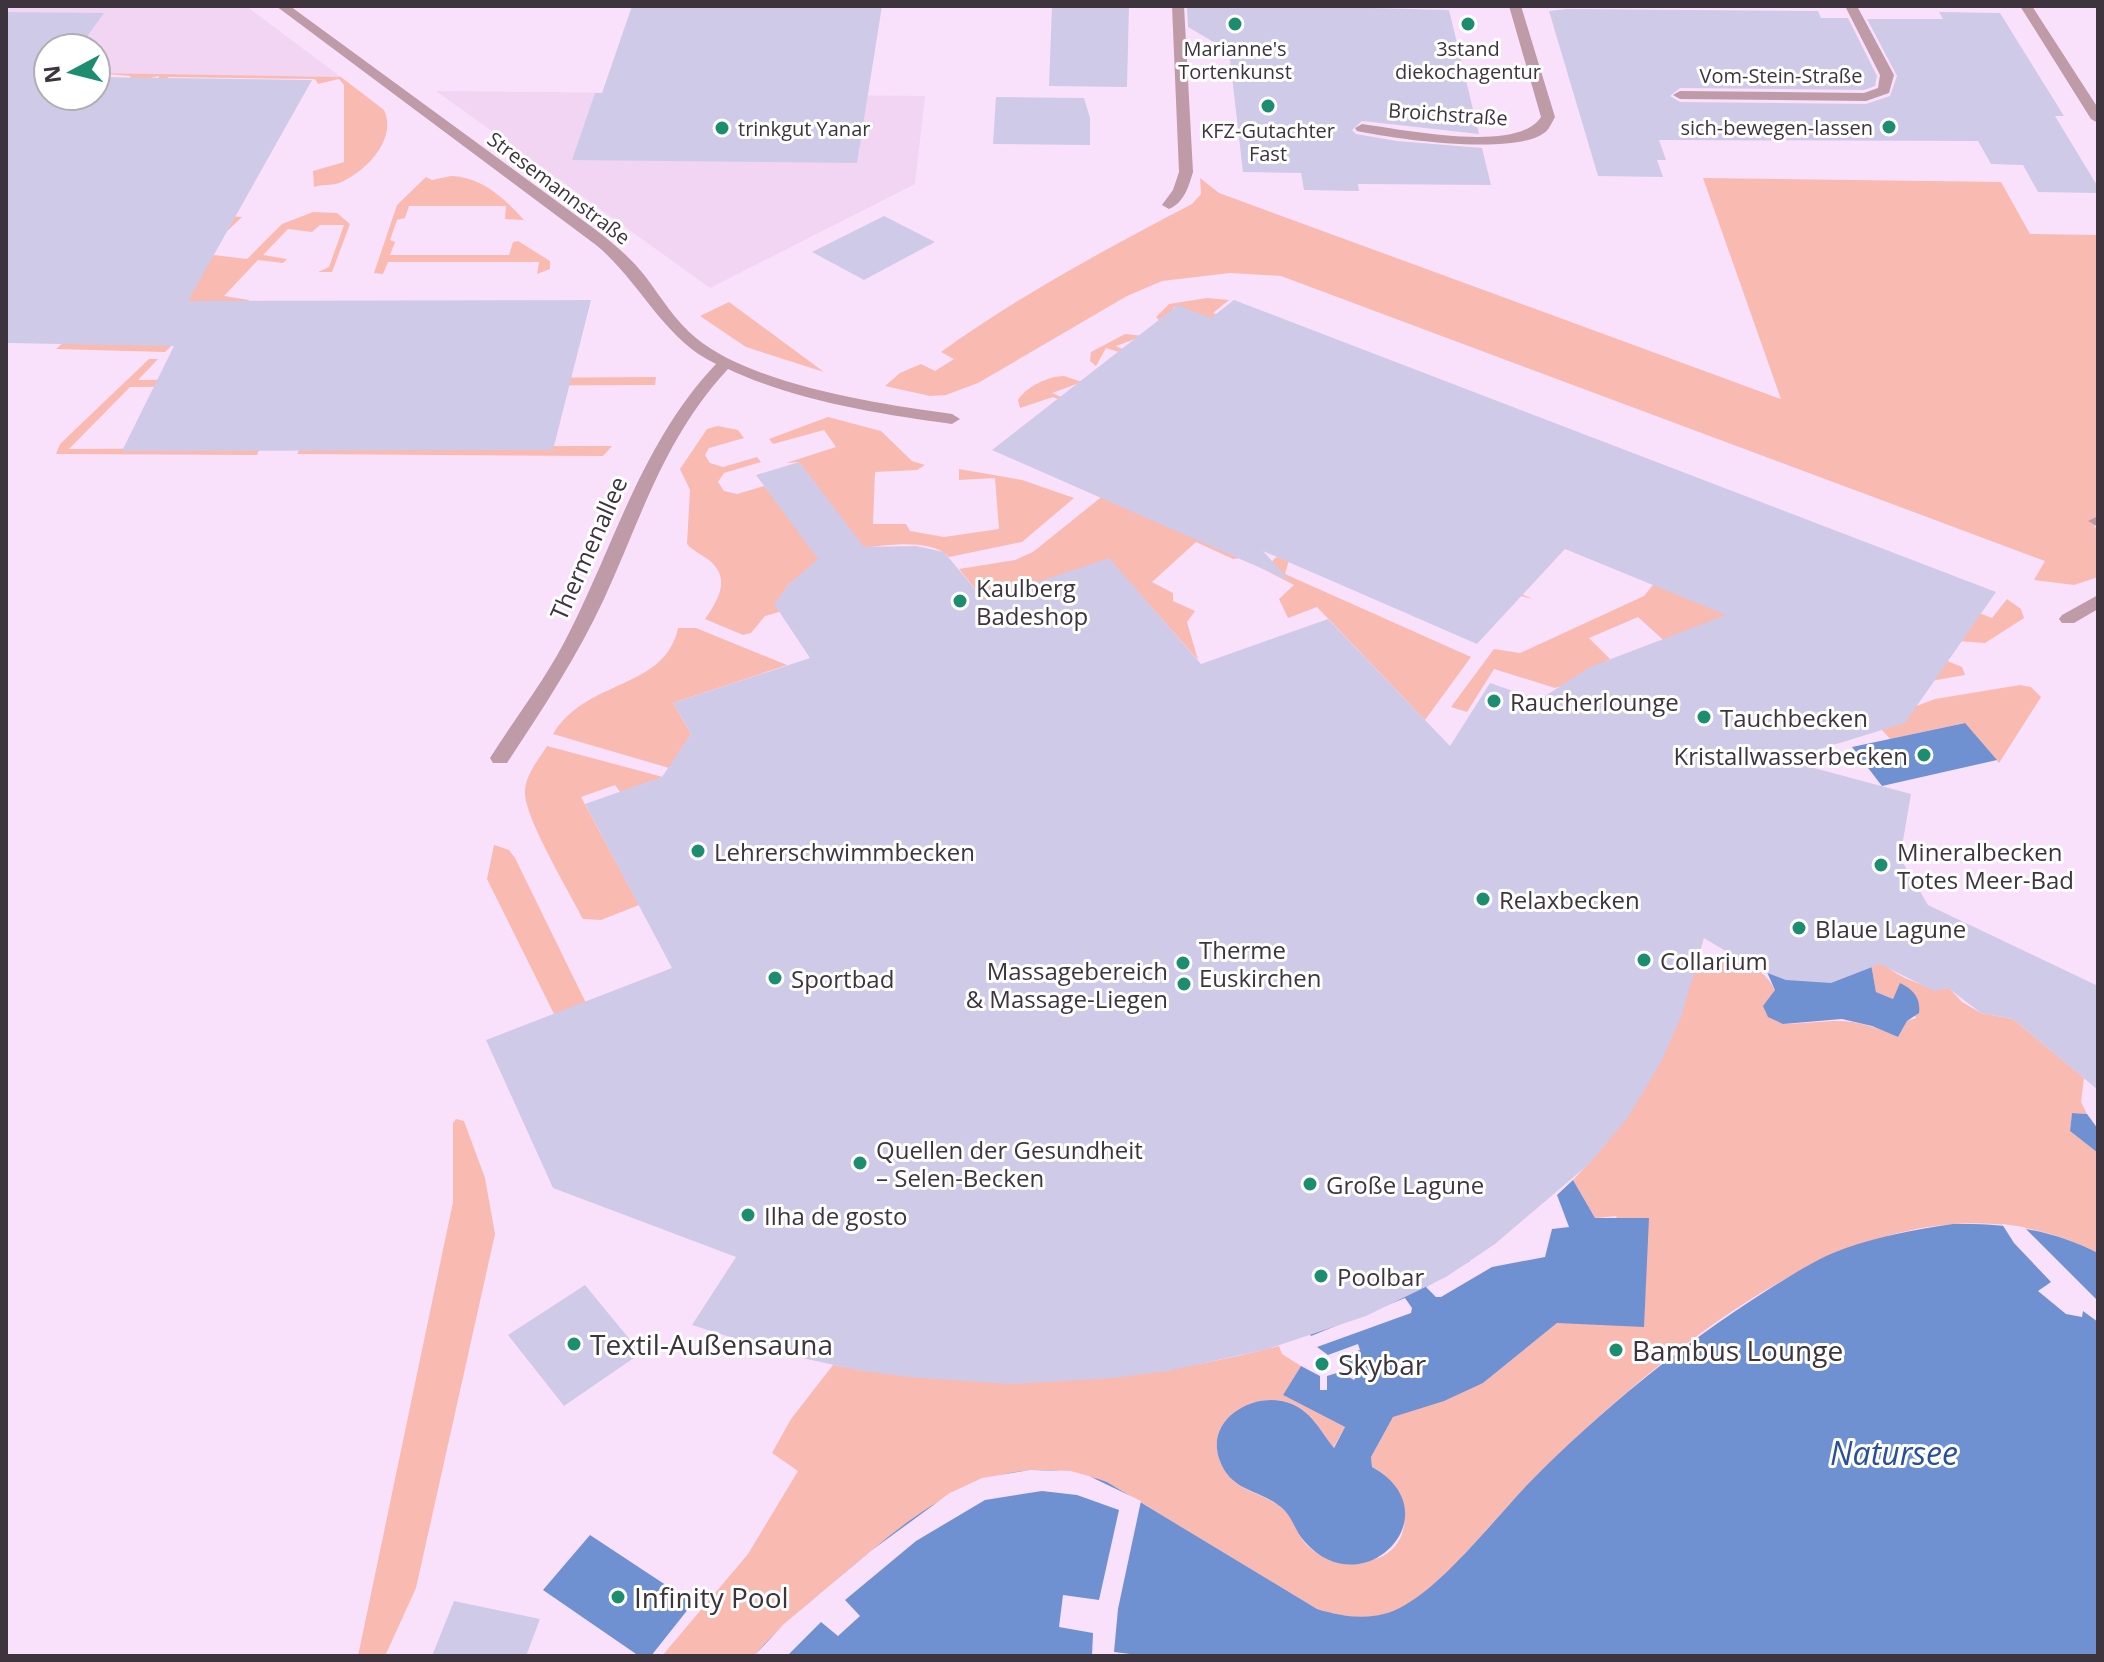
<svg xmlns="http://www.w3.org/2000/svg" width="2104" height="1662" font-family="'Open Sans',sans-serif">
	<style>
		.built { fill: #f2d4f3 }
		.green { fill: #f9bab1 }
		.water { fill: #6f91d1 }
		.pier { fill: #fae1fb }
		.building { fill: #d0cae9 }
		.lines { fill: none; stroke-linecap: round; stroke-linejoin: round }
		.minor { fill: #bf9aa7; fill-rule: evenodd }
		.poi-dot { fill: #1c8e6f; stroke: #fff; stroke-width: 3 }
		.labels { text-anchor: middle; dominant-baseline: central; stroke-width: 6; stroke-linejoin: round; paint-order: stroke }
		.far-poi-label { font-size: 20px; fill: #3d343e; stroke: #fff }
		.far-street-label { font-size: 20px; fill: #3d343e; stroke: #fff }
		.street-label { font-size: 24px; fill: #3d343e; stroke: #fff }
		.poi-label { font-size: 24px; fill: #3d343e; stroke: #fff; text-anchor: start }
		.near-poi-label { font-size: 28px; fill: #3d343e; stroke: #fff; text-anchor: start }
		.near-water-label { font-size: 32px; font-style: italic; fill: #294f9d; stroke: #fff }
	</style>
	<rect width="100%" height="100%" fill="#fae1fb"/>
	<!-- built -->
	<path class="built" d="M6 6H246L341 77 96 73V48H48L6 72Z
		M436 91 925 96 915 184 710 288Z"/>
	<!-- green -->
	<path class="green" d="M96 73 341 77 384 110C398 139 365 173 339 183 330 186 323 184 314 187L313 171 344 162V85L339 79 318 84 315 79 168 77 165 91 156 104 159 76 132 82 130 76Z
		M451 176C482 177 504 198 524 220L505 219 506 206H409L405 218 397 220 390 240 395 242 390 255H509L513 242 518 241 550 261V269L537 274 539 262H388L383 274 374 273 397 205 426 177 432 180Z
		M1200 178 1219 193 1781 399 1703 178 2001 182 2030 234 2098 235V520L2094 527 2098 528V577L2074 585 2034 580 2045 561 1281 276 1230 273 1162 281 1127 296 978 383 946 395 930 396 885 386 900 373 921 364 935 371 954 359 941 352C1020 295 1106 249 1192 204L1201 194Z
		M313 212 337 213 350 224 332 272H318L329 267 344 225H320L312 232 288 229 263 255 287 259 283 263 258 260 224 296 249 300 242 316H299L305 301 318 307C315 320 309 332 296 336L301 322 196 323 165 352 56 349 87 321 105 330 131 312 109 300 116 296 137 306 195 251 175 239 181 236 202 245 219 228 199 218 208 215 242 217 200 257 210 259 214 255 247 259 282 224Z
		M1207 298 1229 300 1213 313 1992 618 2007 599 2021 609 2024 618 1985 643 1957 641 1189 313 1174 307 1164 325 1156 317 1169 304Z
		M729 302 824 372 746 347 700 316Z
		M1125 334 1143 336 1116 346 1130 353 1940 658 1962 667 1965 675 1914 684 1671 647 1638 617 1589 638 1610 659 1561 686 1555 688 1494 669 1467 712 1451 707 1494 649 1520 653 1644 596 1661 575 1122 353 1106 348 1096 366 1090 361 1091 352Z
		M149 359H158L138 380 278 379 274 386 130 387 69 449 249 448 263 440 257 455 56 454 60 444Z
		M1064 376 1082 382 1052 393 1533 599 1516 595 1053 397 1020 408 1018 400C1026 387 1048 376 1064 376Z
		M656 377 655 385 335 386 338 379Z
		M828 417 881 431 912 461 925 465 917 470 875 472 873 524H906L910 531 944 537 999 529 995 478 959 480V469L1022 480 1074 498 1022 542 949 557C931 538 887 545 863 548L799 462 786 463 836 447 824 430 773 444 769 439Z
		M718 426 738 430 744 438 709 448 705 455 710 463 723 467 757 457 761 462 724 473 718 482 724 491 737 494 764 486 823 561 789 584 777 601 779 612 765 616 751 633 743 635 705 619C719 599 731 578 709 560 701 554 693 551 687 544L690 490 680 469 707 429Z
		M302 443 312 447 612 446 603 456 297 454Z
		M1105 494 1241 558 1233 559 1196 542 1152 582 1173 593V601L1195 611 1187 622 1198 660 1109 559 984 600 959 569 1015 560 1033 552Z
		M1291 553 1285 574 1471 657 1425 720 1317 607 1288 618 1279 599 1294 585 1265 570 1275 558Z
		M678 628H696L787 665 673 703 691 734 669 768 553 734C587 678 665 690 678 628Z
		M2020 685 2031 687 2041 697 1999 763 1964 723 1890 739 1875 722 1935 699Z
		M547 746 663 777 620 792 615 785 581 797 639 905 601 920 583 919C570 893 522 814 525 790 526 774 539 759 547 746Z
		M494 845 509 850 515 858 586 1003 554 1014 487 879Z
		M1697 956C1727 960 1761 960 1775 990L1771 996 1783 1024C1836 1023 1844 1013 1898 1037L1907 1021 1916 1018 1901 984 1893 999 1876 992 1871 964 1878 956C1886 974 1930 991 1949 988L1962 1002 1981 1013 2013 1019 2084 1078 2081 1102 2087 1114 2072 1113 2070 1131 2098 1153V1253C1896 1150 1681 1337 1543 1469 1503 1507 1449 1580 1405 1606 1377 1622 1347 1618 1317 1609L1107 1482 1070 1471 1030 1470 950 1493 872 1550 784 1624 753 1656H662L748 1554 798 1471 772 1453 791 1419 833 1365C984 1392 1131 1385 1279 1346L1282 1354 1301 1366 1283 1395 1345 1427 1333 1448C1322 1431 1312 1413 1293 1404 1257 1389 1203 1418 1220 1461 1232 1494 1264 1490 1285 1511 1294 1520 1296 1532 1304 1542 1317 1557 1334 1563 1353 1561 1363 1560 1374 1561 1383 1556 1420 1536 1404 1482 1372 1467L1371 1457 1393 1417 1483 1383 1557 1323 1617 1216 1595 1218 1573 1180C1636 1116 1677 1043 1697 956Z
		M456 1119 464 1121 485 1178 495 1234 416 1588 385 1656H358L453 1202V1123Z"/>
	<!-- water -->
	<path class="water" d="M1965 723 1997 760 1882 786 1852 747Z
		M1762 961 1871 964 1876 992 1893 999 1900 983C1913 989 1921 998 1919 1013L1907 1021 1898 1037 1872 1026 1842 1019 1783 1024 1768 1017 1763 1006 1775 990Z
		M2072 1113 2087 1114 2098 1129V1153L2070 1131Z
		M1573 1180 1595 1218H1649L1644 1327 1557 1323 1483 1383 1444 1401 1393 1417 1371 1457 1372 1467C1455 1513 1363 1608 1305 1542 1296 1533 1294 1521 1285 1511 1264 1489 1232 1494 1220 1461 1203 1418 1257 1389 1292 1404 1313 1413 1321 1432 1334 1448L1345 1427 1283 1395 1301 1366 1320 1376V1390H1327V1376L1340 1372 1354 1380 1358 1374 1345 1367 1346 1355 1360 1350 1358 1344 1328 1355 1317 1347 1411 1313 1412 1308 1405 1298 1311 1336 1264 1265 1414 1202 1470 1261 1426 1287 1436 1297H1441L1492 1267 1545 1257 1552 1229 1569 1227 1557 1195Z
		M1953 1224C2005 1223 2051 1229 2098 1253V1656H754C779 1626 810 1603 840 1577 920 1509 996 1442 1107 1482L1317 1609C1347 1618 1377 1622 1405 1605 1447 1581 1495 1518 1530 1482 1601 1410 1681 1345 1766 1291 1792 1275 1817 1258 1846 1248 1880 1236 1917 1229 1953 1224Z
		M590 1535 693 1603 651 1656H639L543 1590Z"/>
	<!-- pier -->
	<path class="pier" d="M2002 1224 2024 1227 2098 1301V1322L2083 1311 2082 1317 2066 1314 2038 1291 2051 1282 2014 1243Z
		M1030 1470 1070 1471 1089 1476 1141 1501 1118 1609 1114 1652 1146 1656H1092L1093 1633 1059 1627 1063 1595 1099 1600 1119 1510 1077 1495 1042 1491 985 1500 916 1541 845 1600 860 1616 838 1636 821 1622 787 1656H754L784 1624 872 1550 950 1493 982 1478Z"/>
	<!-- building -->
	<path class="building" d="M632 6H882L857 163 572 160 595 93H602Z
		M1052 6H1129L1127 87 1049 86Z
		M1293 6 1449 10 1479 134 1362 121 1352 130 1356 134 1397 141 1482 148 1491 185 1358 184 1359 191 1304 190 1301 173 1243 172 1229 51 1188 27 1187 7Z
		M1567 9 1818 11 1821 18H1848L1877 76 1875 86 1864 90 1680 88 1670 96 1680 102 1866 104 1890 96 1897 76 1867 19H1943L1939 12 2000 13 2064 116H2055L2098 187V193L2038 192 2023 165 1991 164 1978 141 1659 140 1666 160H1657L1663 177 1598 176 1549 11Z
		M6 12 104 13 79 48H48V96H96V77L312 80 188 301 591 300 553 450 122 451 174 346 6 343Z
		M996 97 1084 98 1090 118V145L993 144Z
		M884 216 935 242 864 280 812 252Z
		M1234 300 1996 592 1905 723 1784 760 1911 794 1900 858 1928 905 2098 986V1090L2013 1019 1981 1013 1948 988 1934 991 1880 964 1831 983 1786 980 1752 967 1704 938 1681 1017 1661 1062 1628 1117 1589 1164 1495 1244 1446 1277 1366 1316 1268 1349 1168 1371 1113 1378 1010 1384 908 1377 857 1370 784 1354 692 1325 736 1257 553 1188 486 1040 672 968 585 804 662 777 691 734 673 703 810 658 774 604 789 584 818 559 756 475 799 462 864 547 916 546 944 552 984 600 1109 558 1201 664 1328 619 1450 746 1490 683 1539 700 1590 667 1726 615 1565 549 1477 644 1263 551 1290 581 992 450 1178 305 1211 318Z
		M585 1285 641 1353 564 1406 508 1335Z
		M454 1601 540 1619 526 1656H432Z"/>
	<g class="lines">
		<!-- minor -->
		<path class="minor" d="M276 6H290L596 230C614 244 631 258 645 276 661 297 675 321 696 338 753 385 879 404 952 414L960 419 952 424C878 414 796 401 728 369 664 438 642 516 604 599 577 657 542 710 507 763H493L490 758C517 715 549 675 571 629 617 537 644 440 716 364 663 339 640 281 596 245Z
			M1172 6H1184L1193 172C1189 186 1184 203 1169 209L1162 205 1173 190 1179 172Z
			M1509 6H1521L1555 117C1552 122 1549 130 1544 133 1514 156 1394 139 1357 131L1355 128 1362 124C1401 129 1518 154 1541 117Z
			M1845 6H1857L1894 75 1889 93 1866 101 1680 99 1673 95 1680 91 1864 93 1878 88 1880 75Z
			M2020 6H2032L2098 108V123L2091 119Z
			M2098 516V527L2088 521Z
			M2098 595V609L2074 623H2062L2059 619 2062 615Z"/>
	</g>
	<!-- markers -->
	<g class="poi-dot">
		<circle cx="1235" cy="24" r="8"/>
		<circle cx="1468" cy="24" r="8"/>
		<circle cx="1268" cy="106" r="8"/>
		<circle cx="1889" cy="127" r="8"/>
		<circle cx="722" cy="128" r="8"/>
		<circle cx="960" cy="601" r="8"/>
		<circle cx="1494" cy="701" r="8"/>
		<circle cx="1704" cy="717" r="8"/>
		<circle cx="1924" cy="755" r="8"/>
		<circle cx="698" cy="851" r="8"/>
		<circle cx="1881" cy="865" r="8"/>
		<circle cx="1483" cy="899" r="8"/>
		<circle cx="1799" cy="928" r="8"/>
		<circle cx="1644" cy="960" r="8"/>
		<circle cx="1183" cy="963" r="8"/>
		<circle cx="775" cy="978" r="8"/>
		<circle cx="1184" cy="984" r="8"/>
		<circle cx="860" cy="1163" r="8"/>
		<circle cx="1310" cy="1184" r="8"/>
		<circle cx="748" cy="1215" r="8"/>
		<circle cx="1321" cy="1276" r="8"/>
		<circle cx="574" cy="1344" r="8"/>
		<circle cx="1616" cy="1350" r="8"/>
		<circle cx="1322" cy="1364" r="8"/>
		<circle cx="618" cy="1597" r="8"/>
	</g>
	<g class="labels">
		<!-- far-poi labels -->
		<g class="far-poi-label">
			<text x="1235" y="48">Marianne's<tspan x="1235" dy="23">Tortenkunst</tspan></text>
			<text x="1468" y="48">3stand<tspan x="1468" dy="23">diekochagentur</tspan></text>
			<text x="1873" y="127" text-anchor="end">sich-bewegen-lassen</text>
			<text x="738" y="128" text-anchor="start">trinkgut Yanar</text>
			<text x="1268" y="130">KFZ-Gutachter<tspan x="1268" dy="23">Fast</tspan></text>
		</g>
		<!-- far-street labels -->
		<g class="far-street-label">
			<text x="1781" y="75">Vom-Stein-Straße</text>
			<text transform="translate(1448 114) rotate(4)">Broichstraße</text>
			<text transform="translate(559 188) rotate(37)">Stresemannstraße</text>
		</g>
		<!-- street labels -->
		<g class="street-label">
			<text transform="translate(588 548) rotate(-66)">Thermenallee</text>
		</g>
		<!-- poi labels -->
		<g class="poi-label">
			<text x="976" y="587">Kaulberg<tspan x="976" dy="28">Badeshop</tspan></text>
			<text x="1510" y="701">Raucherlounge</text>
			<text x="1720" y="717">Tauchbecken</text>
			<text x="1908" y="755" text-anchor="end">Kristallwasserbecken</text>
			<text x="714" y="851">Lehrerschwimmbecken</text>
			<text x="1897" y="851">Mineralbecken<tspan x="1897" dy="28">Totes Meer-Bad</tspan></text>
			<text x="1499" y="899">Relaxbecken</text>
			<text x="1815" y="928">Blaue Lagune</text>
			<text x="1199" y="949">Therme<tspan x="1199" dy="28">Euskirchen</tspan></text>
			<text x="1660" y="960">Collarium</text>
			<text x="1168" y="970" text-anchor="end">Massagebereich<tspan x="1168" dy="28">&amp; Massage-Liegen</tspan></text>
			<text x="791" y="978">Sportbad</text>
			<text x="876" y="1149">Quellen der Gesundheit<tspan x="876" dy="28">– Selen-Becken</tspan></text>
			<text x="1326" y="1184">Große Lagune</text>
			<text x="764" y="1215">Ilha de gosto</text>
			<text x="1337" y="1276">Poolbar</text>
		</g>
		<!-- near-poi labels -->
		<g class="near-poi-label">
			<text x="590" y="1344">Textil-Außensauna</text>
			<text x="1632" y="1350">Bambus Lounge</text>
			<text x="1338" y="1364">Skybar</text>
			<text x="634" y="1597">Infinity Pool</text>
		</g>
		<!-- near-water labels -->
		<g class="near-water-label">
			<text x="1894" y="1452">Natursee</text>
		</g>
	</g>
	<!-- border -->
	<rect width="2104" height="1662" fill="none" stroke="#3d343e" stroke-width="16"/>
	<!-- north arrow -->
	<g transform="translate(72 72) rotate(263)"><circle r="38" fill="#ffffff" stroke="#b1aeb2" stroke-width="2"/>
	<path d="M0-6L14 30L0 20L-14 30Z" fill="#1c8e6f"/>
	<text y="-12" font-size="22" font-weight="bold" text-anchor="middle" fill="#3d343e">N</text>
	</g>
</svg>
